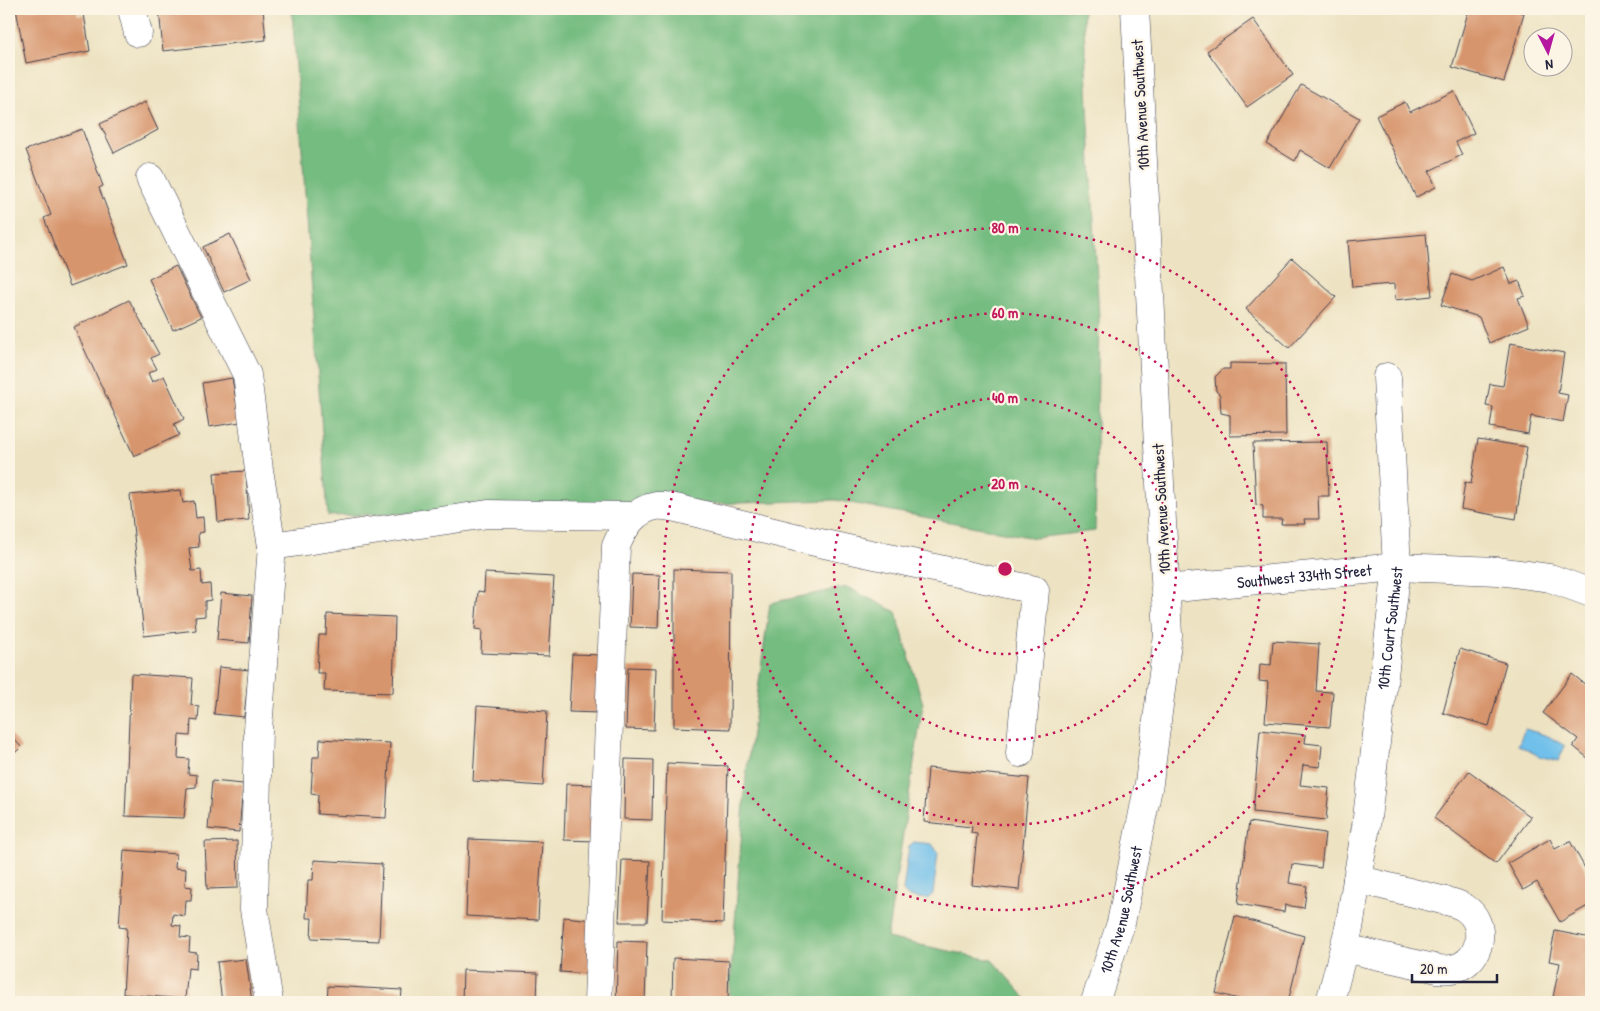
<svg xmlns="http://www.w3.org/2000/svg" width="1600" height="1011" font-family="'Patrick Hand',sans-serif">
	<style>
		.forest { fill: #74bc80; stroke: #4b6f5e }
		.water { fill: #70c0eb; stroke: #497193 }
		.building { fill: #d7956d }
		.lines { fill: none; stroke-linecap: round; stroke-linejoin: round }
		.minor-casing { stroke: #403f4f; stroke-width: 29 }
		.minor { stroke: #fff; stroke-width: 28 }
		.ring { fill: none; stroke: #c2185b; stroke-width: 2.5; stroke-dasharray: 2.5 5 }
		.labels { text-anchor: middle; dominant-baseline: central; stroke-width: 4.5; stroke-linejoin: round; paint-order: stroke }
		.street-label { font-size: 16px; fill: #22223b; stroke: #fcf5e5 }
		.centre { fill: #c2185b; stroke: #fcf5e5; stroke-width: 2.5 }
		.ring-label { font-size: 15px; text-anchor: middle; font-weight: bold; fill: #c2185b; stroke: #fcf5e5; stroke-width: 4.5; stroke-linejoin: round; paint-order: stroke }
	</style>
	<rect width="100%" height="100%" fill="#fcf5e5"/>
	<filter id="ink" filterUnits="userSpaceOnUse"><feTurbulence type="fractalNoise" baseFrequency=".02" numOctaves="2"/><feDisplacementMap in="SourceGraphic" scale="10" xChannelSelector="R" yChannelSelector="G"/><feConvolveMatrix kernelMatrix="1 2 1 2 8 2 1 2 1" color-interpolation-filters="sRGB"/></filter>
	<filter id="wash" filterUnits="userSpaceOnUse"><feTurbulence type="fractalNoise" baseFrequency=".0096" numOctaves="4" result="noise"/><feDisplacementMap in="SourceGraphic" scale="20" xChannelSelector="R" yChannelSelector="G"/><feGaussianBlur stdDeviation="1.12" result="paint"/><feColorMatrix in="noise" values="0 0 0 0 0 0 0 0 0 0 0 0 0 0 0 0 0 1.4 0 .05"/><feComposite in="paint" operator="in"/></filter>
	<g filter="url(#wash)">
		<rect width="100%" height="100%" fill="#ede3c3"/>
		<!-- forest -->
		<path class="forest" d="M292 9H1083L1099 319 1095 531 1034 538 835 500 328 516Z
			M847 587 896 612 923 704 887 938 992 960 1029 1002H729L746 776 770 603Z"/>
		<!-- water -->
		<path class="water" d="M1525 729 1548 736 1565 746 1558 761 1539 756 1518 745Z
			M914 842 932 844 938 853 933 894 927 899 909 897 903 891 909 846Z"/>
		<g id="blocks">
			<!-- building -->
			<path class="building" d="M16 9H77L78 15 84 14 90 51 26 63Z
				M159 9H263L266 40 163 51Z
				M1469 9H1510L1524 13 1504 82 1452 67Z
				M1253 19 1293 75 1247 107 1207 51Z
				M1301 85 1359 118 1330 168 1300 150 1295 161 1267 144Z
				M1454 91 1474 133 1456 142 1462 155 1429 171 1436 187 1416 197 1376 116 1405 102 1410 112Z
				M145 102 158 130 114 153 100 124Z
				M82 129 103 186 99 188 128 264 70 286 44 218 51 215 26 150Z
				M230 234 251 279 224 292 203 247Z
				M1426 234 1432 296 1395 300 1394 284 1352 287 1348 241Z
				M1292 258 1336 297 1289 348 1246 309Z
				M176 266 201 317 173 330 149 279Z
				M1504 267 1511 284 1519 281 1525 296 1518 298 1529 326 1489 343 1479 317 1441 305 1452 274 1472 281Z
				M129 300 159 354 151 358 157 369 148 373 152 382 164 376 184 419 174 424 179 435 134 456 74 327Z
				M1510 343 1564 353 1558 393 1568 395 1563 422 1531 416 1528 434 1490 427 1493 407 1486 406 1490 384 1503 386Z
				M1230 363 1285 364 1286 435 1230 436V415L1221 413 1220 395 1216 391 1215 377 1223 369H1230Z
				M232 378 240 422 209 427 202 383Z
				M1478 439 1527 447 1516 519 1461 509 1465 482 1471 484Z
				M1327 442 1329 496H1318L1319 519H1304L1305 524H1281L1282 519H1263V506L1256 505 1253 443Z
				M246 471 249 520 218 522 214 473Z
				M181 490 183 503 194 501 196 518 203 517 204 532 198 533 199 547 189 548 192 571 201 570 202 585 210 584 211 600 205 601V616L195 617 196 630 144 636 130 495Z
				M674 569 731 571 730 729 674 727Z
				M485 573 554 577 549 656 481 653 482 630 475 629 478 591 484 592Z
				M632 574 660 575 658 628 630 627Z
				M221 593 252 596 249 643 217 640Z
				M327 614 395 617 393 693 324 691 325 673H317L319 635H326Z
				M1273 641 1319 644 1316 691 1333 692 1330 727 1265 722 1268 682 1259 681 1260 664 1271 665Z
				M1460 649 1506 663 1489 726 1443 713Z
				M572 654 603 655 600 713 569 712Z
				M219 667 249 670 244 717 214 714Z
				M628 667 656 668 654 730 626 729Z
				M131 674 193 678 191 705 199 707 198 721 191 720 190 736 179 735 178 758 189 759 188 774 197 775 196 787 187 788 184 818 125 816Z
				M1572 674 1591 689V755L1589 759 1573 746 1578 739 1543 713Z
				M477 706 547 711 543 786 473 781Z
				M1260 730 1306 735 1305 743 1322 745 1320 767 1303 765 1300 785 1329 788 1326 820 1253 812Z
				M9 733 21 747 9 759Z
				M320 739 390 743 386 818 317 814 318 795 311 794 313 757H319Z
				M625 759 653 760 652 820 624 819Z
				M667 763 728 766 723 923 662 920Z
				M928 768 1029 778 1019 890 972 885 977 834 971 833 972 827 924 822Z
				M1469 771 1531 817 1496 864 1434 818Z
				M212 781 243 784 239 832 208 829Z
				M566 784 597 785 596 841 564 840Z
				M1249 822 1325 833 1321 868 1292 864 1289 883 1307 886 1304 908 1285 905 1284 912 1238 904Z
				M469 839 542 842 538 920 466 916Z
				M1550 839 1555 849 1570 841 1591 879V904L1560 922 1537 882 1523 890 1508 863Z
				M237 841 238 888 207 889 205 842Z
				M124 850 176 854 175 868 186 869 185 886 192 887 191 900H186L185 916 173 914 172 925 181 926 180 937 190 938 189 952 197 953 196 969 188 968 185 999 123 994 127 928 119 927Z
				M314 860 382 864 379 941 311 938 312 918H306L308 880H313Z
				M622 860 650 861 647 922H619Z
				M1235 916 1304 936 1288 1002H1249L1216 993Z
				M564 917 593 920 589 974 560 972Z
				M1555 931 1591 938V1002H1552L1560 963 1549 961Z
				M618 941 647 942 645 1002H616Z
				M673 958 729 961 728 1002H672Z
				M246 959 252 1002H222L217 962Z
				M463 970 538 973 537 1002H462Z
				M328 986 402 990 401 1002H327Z"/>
		</g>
	</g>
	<g filter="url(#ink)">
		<use href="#blocks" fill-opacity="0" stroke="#403f4f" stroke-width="1"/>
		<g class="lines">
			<!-- minor casing -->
			<g class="minor-casing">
				<g id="minor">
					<path d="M132 9 138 33"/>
					<path d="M150 178 247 375 259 470 272 546 258 729 254 909 269 1002"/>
					<path d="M272 546 488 514 633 516"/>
					<path id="s1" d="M1165 589 1397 567 1498 571 1550 578 1591 593"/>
					<path d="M1344 948 1438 969C1446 970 1453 970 1461 966 1483 955 1486 922 1465 908 1462 906 1457 904 1454 903L1357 879"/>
					<path d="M598 1002 616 546C624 527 634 510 656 506 662 505 670 507 676 508L811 541 1035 590 1020 753"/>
					<path id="s2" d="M1095 1002 1121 923 1149 783 1168 635 1135 9"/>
					<path id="s3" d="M1330 1002 1349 928 1366 826 1397 567 1387 377"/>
				</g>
			</g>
			<!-- minor -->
			<use href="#minor" class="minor"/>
		</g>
	</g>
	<!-- distance rings -->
	<g class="ring">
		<circle cx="1005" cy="569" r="85"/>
		<circle cx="1005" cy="569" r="171"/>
		<circle cx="1005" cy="569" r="256"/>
		<circle cx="1005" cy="569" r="341"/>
	</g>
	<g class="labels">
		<!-- street labels -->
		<g class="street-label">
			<text transform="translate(1140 105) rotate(-93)">10th Avenue Southwest</text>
			<text transform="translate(1161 509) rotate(-93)">10th Avenue Southwest</text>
			<text stroke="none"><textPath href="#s1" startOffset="140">Southwest 334th Street</textPath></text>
			<text stroke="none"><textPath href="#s3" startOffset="379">10th Court Southwest</textPath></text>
			<text stroke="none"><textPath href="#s2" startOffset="96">10th Avenue Southwest</textPath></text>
		</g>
	</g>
	<circle cx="1005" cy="569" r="8" class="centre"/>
	<g class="ring-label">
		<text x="1005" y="233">80 m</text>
		<text x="1005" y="318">60 m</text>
		<text x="1005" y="403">40 m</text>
		<text x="1005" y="489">20 m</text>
	</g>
	<!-- margin -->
	<rect width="1600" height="1011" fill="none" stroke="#fcf5e5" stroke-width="30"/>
	<!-- north arrow -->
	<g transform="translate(1548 52) rotate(174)"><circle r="24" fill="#fcf5e5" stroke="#a5a1a1"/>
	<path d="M0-4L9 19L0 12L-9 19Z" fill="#b5179e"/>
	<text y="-8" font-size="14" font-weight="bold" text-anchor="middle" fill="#22223b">N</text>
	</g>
	<!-- scale -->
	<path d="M1412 974v8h85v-8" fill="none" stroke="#22223b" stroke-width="2.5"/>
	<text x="1420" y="974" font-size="15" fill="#22223b" stroke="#fcf5e5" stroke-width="4" paint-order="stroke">20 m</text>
</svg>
